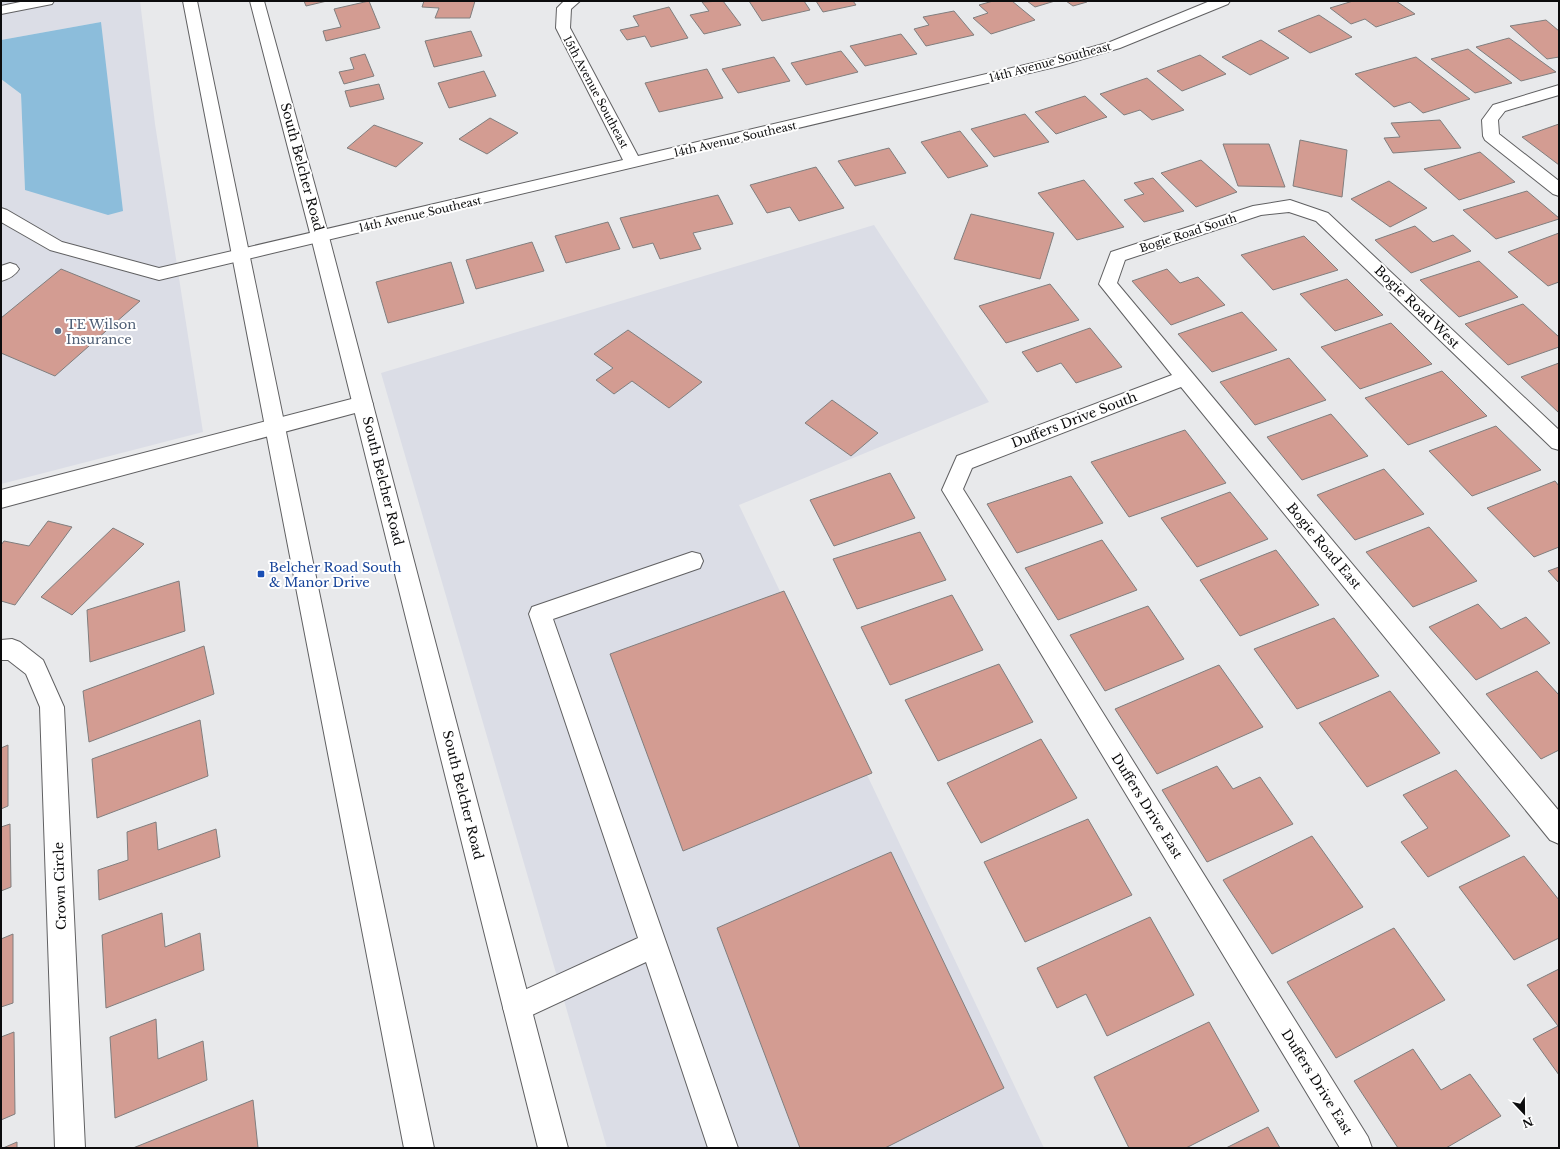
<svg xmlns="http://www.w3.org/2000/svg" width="1560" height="1149" font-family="'Libre Baskerville',serif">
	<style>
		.built { fill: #dbdde6 }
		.water { fill: #8cbddb }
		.building { fill: #d39c92; stroke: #807e7e }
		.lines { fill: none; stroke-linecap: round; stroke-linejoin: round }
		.minor-casing { stroke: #606062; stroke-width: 2 }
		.major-casing { stroke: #606062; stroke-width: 2 }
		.minor { fill: #fff; fill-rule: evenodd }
		.major { fill: #fff; fill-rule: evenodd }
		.service-dot { fill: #5c6f8a; stroke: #fff; stroke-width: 1.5 }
		.transit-dot { fill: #1a4fb4; stroke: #fff; stroke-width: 1.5 }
		.labels { text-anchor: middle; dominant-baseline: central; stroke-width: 4; stroke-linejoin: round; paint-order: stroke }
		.far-street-label { font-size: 11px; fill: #0c0c0d; stroke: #fff }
		.street-label { font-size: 13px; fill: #0c0c0d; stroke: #fff }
		.service-label { font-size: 13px; fill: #4e5e75; stroke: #fff; text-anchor: start }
		.transit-label { font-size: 13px; fill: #164399; stroke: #fff; text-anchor: start }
	</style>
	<rect width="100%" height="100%" fill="#e8e9eb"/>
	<!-- built -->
	<path class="built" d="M1 1H140L155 124 203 432 1 484V79L21 94 25 190 101 22 1 40Z
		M874 225 989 402 739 505 1044 1148H607L381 373Z"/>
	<!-- water -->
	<path class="water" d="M101 22 123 211 108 215 25 190 21 94 1 79V40Z"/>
	<!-- building -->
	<path class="building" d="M304 1H327L306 6Z
		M369 1 380 28 326 41 323 31 341 27 334 9Z
		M424 1H475L470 18H435L439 8 422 7Z
		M723 1 741 25 704 34 690 15 709 11 702 2Z
		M749 1H804L810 10 762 21Z
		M816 1H853L856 5 823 12Z
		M993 1H1012L1035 20 991 34 973 18 988 13 979 5Z
		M1027 1H1055L1035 7Z
		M1066 1H1086L1087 2 1073 6Z
		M1353 1H1396L1415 14 1376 27 1365 19 1351 24 1330 8Z
		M669 7 688 38 651 47 645 36 627 40 620 30 639 26 633 16Z
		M954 11 974 35 926 46 914 29 929 25 923 17Z
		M1319 15 1352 37 1310 53 1278 31Z
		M1546 20 1559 31V57L1547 59 1510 26Z
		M471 31 482 56 434 67 425 41Z
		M901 34 917 54 865 66 850 46Z
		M1509 38 1556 72 1521 81 1476 47Z
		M1261 40 1289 58 1250 75 1222 57Z
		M1468 49 1512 83 1475 93 1431 59Z
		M841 51 858 72 806 85 791 63Z
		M365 54 374 76 344 84 339 72 354 69 350 58Z
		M1200 55 1226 74 1182 91 1157 71Z
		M774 57 790 81 738 93 722 69Z
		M1416 57 1470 99 1423 113 1410 102 1394 107 1355 74Z
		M707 69 723 98 659 112 645 83Z
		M484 71 496 96 449 108 438 83Z
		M1147 78 1184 110 1152 120 1140 110 1124 115 1100 94Z
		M379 84 384 99 350 107 345 91Z
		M1085 96 1107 117 1056 134 1035 112Z
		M1025 114 1049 142 994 157 971 129Z
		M490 118 518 133 487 154 459 139Z
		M1440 120 1461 148 1393 153 1384 138 1400 137 1391 123Z
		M1559 124V165L1522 137Z
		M374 125 423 143 396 167 347 148Z
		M960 131 988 166 948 178 921 142Z
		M1300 140 1347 150 1342 197 1293 186Z
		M1223 144H1269L1285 187 1238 186Z
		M889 148 906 173 855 186 838 161Z
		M1480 152 1515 182 1459 200 1424 169Z
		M1201 160 1237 192 1196 207 1161 173Z
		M816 167 844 208 799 221 790 207 767 213 750 185Z
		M1153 178 1184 211 1144 222 1124 200 1144 194 1134 183Z
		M1084 180 1124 227 1077 240 1038 193Z
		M1389 181 1427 208 1390 227 1351 199Z
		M1527 191 1559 218V219L1496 239 1463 210Z
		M718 195 733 224 693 233 701 249 660 259 653 243 633 248 620 218Z
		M971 214 1054 233 1040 279 954 259Z
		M608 222 620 249 566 263 555 236Z
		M1415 226 1433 242 1453 235 1471 251 1411 273 1375 240Z
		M1559 233V282L1548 286 1508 252Z
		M1304 236 1338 270 1273 290 1241 255Z
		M532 242 544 271 476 289 466 260Z
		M1479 261 1518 297 1459 317 1420 280Z
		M451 262 464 303 388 323 376 282Z
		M61 269 140 301 55 376 1 353V318Z
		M1167 269 1180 283 1198 277 1225 305 1171 325 1132 281Z
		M1347 279 1383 315 1335 331 1300 294Z
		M1050 284 1079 320 1006 343 979 306Z
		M1523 304 1559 337V347L1508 365 1465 324Z
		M1242 312 1277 350 1212 372 1178 334Z
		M1391 323 1432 364 1360 389 1321 347Z
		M1090 328 1122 367 1076 383 1061 363 1037 372 1022 352Z
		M628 330 702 382 669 408 632 381 614 394 596 380 613 368 594 354Z
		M1289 358 1326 400 1255 425 1220 382Z
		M1559 363V413L1521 377Z
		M1442 371 1487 416 1408 445 1365 398Z
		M832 400 878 433 851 456 805 423Z
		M1331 414 1368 456 1302 480 1267 437Z
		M1496 426 1541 470 1472 496 1429 451Z
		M1185 430 1226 483 1129 517 1091 462Z
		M1384 469 1424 514 1355 540 1317 495Z
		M890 473 915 518 834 546 810 500Z
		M1071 476 1103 523 1017 553 987 504Z
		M1555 481 1559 486V547L1534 557 1487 508Z
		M1230 492 1268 539 1197 567 1161 518Z
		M48 521 72 527 15 605 1 601V545L4 541 29 546Z
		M1429 527 1477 581 1413 607 1366 552Z
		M113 528 144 544 72 615 41 597Z
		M920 532 946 580 857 609 833 559Z
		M1102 540 1137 590 1058 620 1025 568Z
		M1276 550 1319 605 1240 636 1200 580Z
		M1559 567V583L1548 571Z
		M179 581 185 631 90 662 87 610Z
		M784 591 872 773 683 851 610 654Z
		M952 595 983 650 890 685 861 627Z
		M1478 604 1501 629 1526 617 1550 643 1476 680 1429 627Z
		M1148 606 1184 659 1105 691 1070 635Z
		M1334 618 1379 676 1297 709 1254 649Z
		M204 646 214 694 89 742 83 691Z
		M999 664 1033 722 938 761 905 700Z
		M1219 665 1263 727 1157 774 1115 709Z
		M1537 671 1559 695V750L1541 759 1486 694Z
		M1390 691 1440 753 1367 787 1319 723Z
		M200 720 208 776 97 818 92 759Z
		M1041 739 1077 798 981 843 947 783Z
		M8 745V806L1 809V748Z
		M1217 766 1233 789 1260 777 1293 824 1207 862 1162 790Z
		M1456 770 1510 836 1428 877 1401 842 1428 828 1403 795Z
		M1088 819 1132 895 1025 942 984 862Z
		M156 822 158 850 216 829 220 857 99 900 98 870 128 860 127 832Z
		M10 824 11 887 1 891V827Z
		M1312 836 1363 907 1272 954 1223 880Z
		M891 852 1004 1088 885 1148H800L717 928Z
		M1524 856 1559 900V938L1514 960 1459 887Z
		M162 913 165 947 200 933 204 970 106 1008 102 935Z
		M1150 917 1194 995 1107 1036 1086 994 1057 1008 1037 968Z
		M1394 928 1445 1000 1336 1058 1287 982Z
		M13 934V1003L1 1007V939Z
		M1559 969V1075L1533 1039 1558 1026 1527 985Z
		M156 1019 158 1059 203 1041 207 1080 115 1118 110 1037Z
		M1209 1022 1259 1111 1186 1148H1129L1094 1077Z
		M14 1032 15 1114 1 1120V1037Z
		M1413 1049 1441 1090 1470 1074 1501 1116 1446 1148H1398L1354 1081Z
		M253 1100 258 1148H133Z
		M1268 1127 1280 1148H1226Z
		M17 1142V1148H3Z"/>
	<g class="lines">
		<!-- minor casing -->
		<g class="minor-casing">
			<path id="minor" d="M25 1H54L52 4 1 14V6Z
				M564 1H580L571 9 570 28 638 156 1050 59 1110 42 1210 1H1230L1228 4 1120 48 1059 66 159 280 50 250 1 222V208L7 210 62 242 159 268 623 160 556 28 557 8Z
				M1559 85V95L1505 111 1498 120 1499 134 1559 181V196L1553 194 1485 140 1483 136 1482 120 1493 105Z
				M1290 200 1328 213 1559 430V450L1552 448 1316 221 1289 212 1261 215 1125 260 1117 283 1559 811V844L1550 840 1181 387 972 468 963 489 1368 1137 1372 1148H1340L942 490 957 456 1172 375 1099 284 1111 252 1253 206Z
				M10 263 16 265 19 269C15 276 8 279 1 281V266Z
				M363 396 370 399 373 404 370 409 1 508V490Z
				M692 552 700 554 703 561 700 568 553 619 738 1148H708L646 962 517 1022 507 1018 503 1008 507 998 638 938 529 614 532 607Z
				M12 639 20 642 43 660 64 707 85 1148H55L40 707 26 674 8 660H1V640Z"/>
		</g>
		<!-- major casing -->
		<g class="major-casing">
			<path id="major" d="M183 1H197L434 1148H404Z
				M250 1H264L329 237 568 1148H538L311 237Z"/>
		</g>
		<!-- minor -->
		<use href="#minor" class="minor"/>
		<!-- major -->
		<use href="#major" class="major"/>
	</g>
	<!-- markers -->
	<circle class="service-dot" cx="58" cy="331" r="4"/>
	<rect class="transit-dot" x="257" y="570" width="8" height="8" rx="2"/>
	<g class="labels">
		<!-- far-street labels -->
		<g class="far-street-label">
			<text transform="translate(1050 62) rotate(-15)">14th Avenue Southeast</text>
			<text transform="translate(596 92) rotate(62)">15th Avenue Southeast</text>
			<text transform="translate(735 139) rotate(-13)">14th Avenue Southeast</text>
			<text transform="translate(420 214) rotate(-13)">14th Avenue Southeast</text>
			<text transform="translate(1188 233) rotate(-18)">Bogie Road South</text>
		</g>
		<!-- street labels -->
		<g class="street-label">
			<text transform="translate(302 167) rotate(75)">South Belcher Road</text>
			<text transform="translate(1417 307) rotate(44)">Bogie Road West</text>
			<text transform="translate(1074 420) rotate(-21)">Duffers Drive South</text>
			<text transform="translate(383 481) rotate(76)">South Belcher Road</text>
			<text transform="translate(1324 546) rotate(50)">Bogie Road East</text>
			<text transform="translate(463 795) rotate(76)">South Belcher Road</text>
			<text transform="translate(1147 806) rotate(58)">Duffers Drive East</text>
			<text transform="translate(60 886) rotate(-92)">Crown Circle</text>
			<text transform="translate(1317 1082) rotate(58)">Duffers Drive East</text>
		</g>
		<!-- service labels -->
		<g class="service-label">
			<text x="66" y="324">TE Wilson<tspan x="66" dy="15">Insurance</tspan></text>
		</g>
		<!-- transit labels -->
		<g class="transit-label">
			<text x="269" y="567">Belcher Road South<tspan x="269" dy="15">&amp; Manor Drive</tspan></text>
		</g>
	</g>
	<!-- border -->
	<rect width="1560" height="1149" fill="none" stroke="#0c0c0d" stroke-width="4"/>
	<!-- north arrow -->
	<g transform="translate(1524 1113) rotate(158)" stroke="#ffffff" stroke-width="3" paint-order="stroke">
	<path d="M0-3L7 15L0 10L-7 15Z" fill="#0c0c0d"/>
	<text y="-6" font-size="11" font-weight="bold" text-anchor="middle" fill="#0c0c0d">N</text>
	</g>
</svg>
